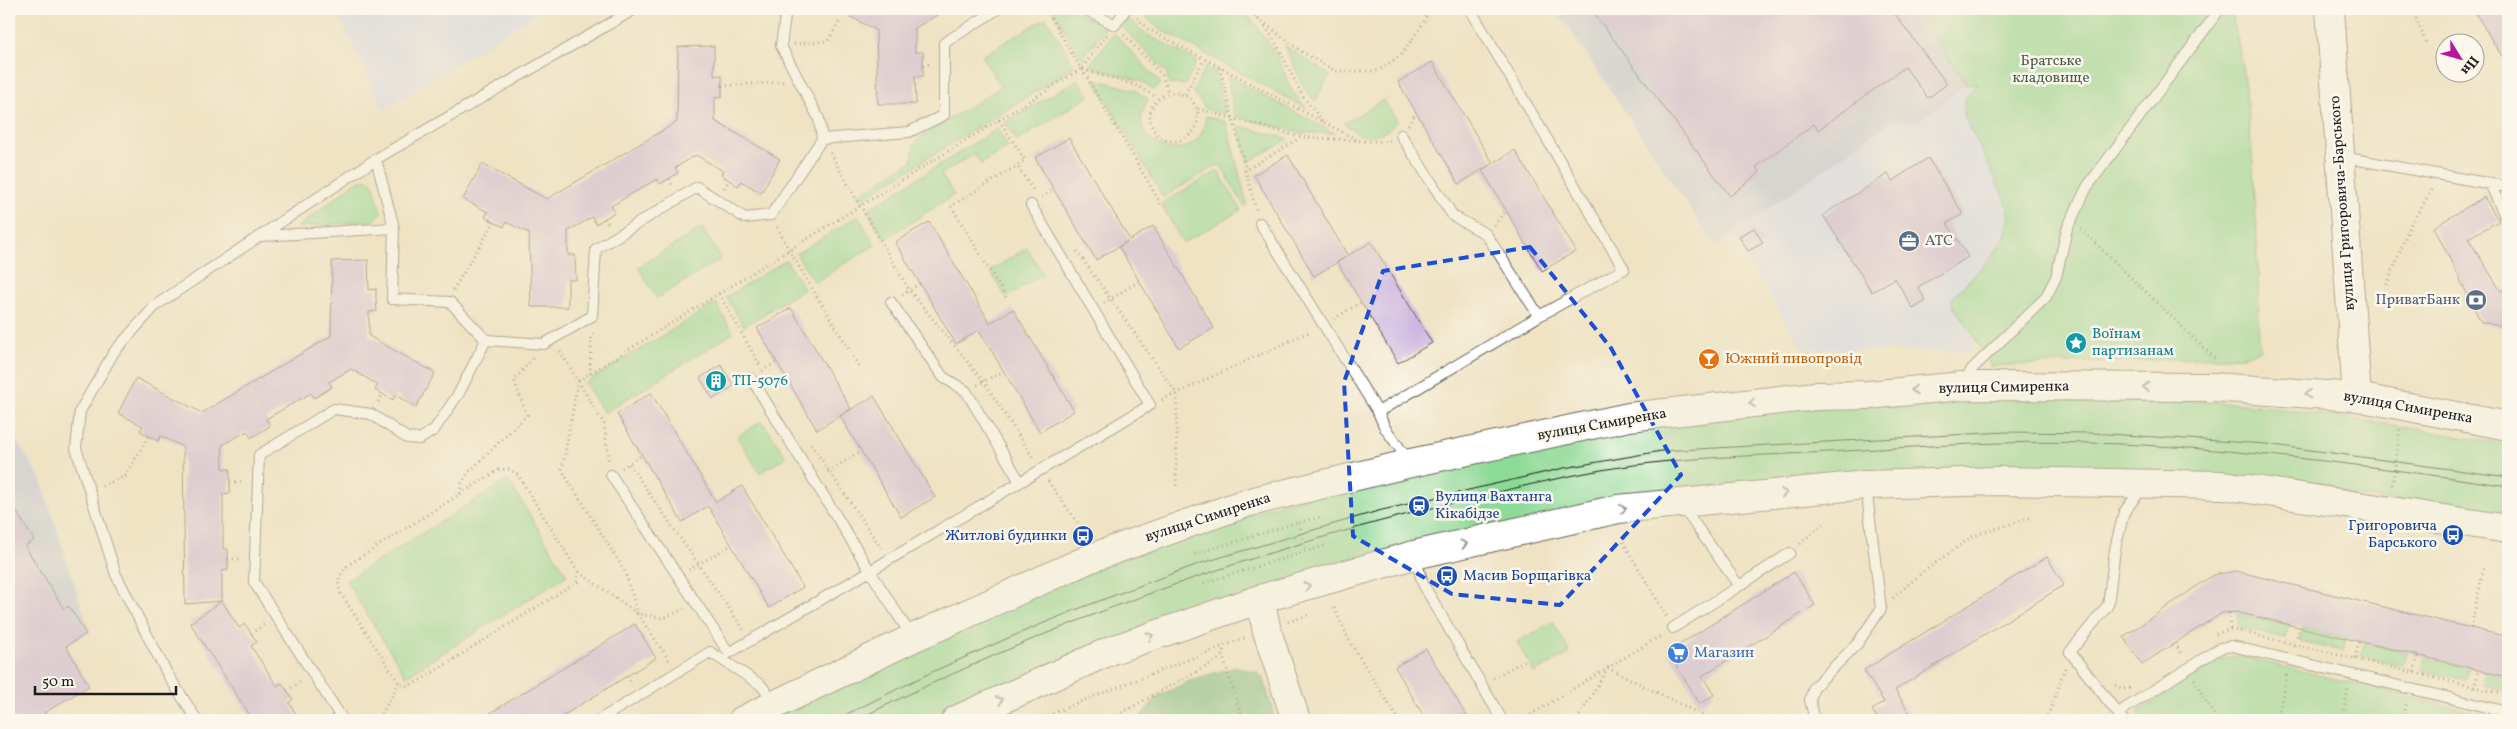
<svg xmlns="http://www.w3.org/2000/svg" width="2517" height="729" font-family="Vollkorn,serif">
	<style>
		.built { fill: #d1d9f9 }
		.industrial { fill: #bbc3de }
		.green { fill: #8dda97; stroke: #547b5a }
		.forest { fill: #72ba80; stroke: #476b4e }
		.building { fill: #cab3e0 }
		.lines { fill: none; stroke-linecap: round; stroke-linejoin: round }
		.lane-casing { stroke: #666257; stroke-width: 12 }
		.secondary-casing { stroke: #666257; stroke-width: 30 }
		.path { stroke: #666257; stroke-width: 3; stroke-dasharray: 1 4; stroke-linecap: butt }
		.lane { stroke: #fff; stroke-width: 10 }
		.secondary { stroke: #fff; stroke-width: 28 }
		.tram { stroke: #1c1c1c; stroke-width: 1 }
		.oneway { stroke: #999 }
		.marked { fill: none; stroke: #1d4ed8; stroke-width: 4; stroke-dasharray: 10 6; stroke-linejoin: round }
		.labels { text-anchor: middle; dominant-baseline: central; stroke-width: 5; stroke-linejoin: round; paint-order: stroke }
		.park-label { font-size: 15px; fill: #445e47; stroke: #fbf7ec }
		.street-label { font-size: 15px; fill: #1c1c1c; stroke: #fbf7ec }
		.service-label { font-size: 15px; fill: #4e5e75; stroke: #fbf7ec; text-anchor: start }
		.culture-label { font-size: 15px; fill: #0d838f; stroke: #fbf7ec; text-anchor: start }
		.food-label { font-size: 15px; fill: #c56008; stroke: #fbf7ec; text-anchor: start }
		.transit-label { font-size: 15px; fill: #164399; stroke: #fbf7ec; text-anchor: start }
		.shop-label { font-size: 15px; fill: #366cbe; stroke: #fbf7ec; text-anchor: start }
	</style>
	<rect width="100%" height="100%" fill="#fbf7ec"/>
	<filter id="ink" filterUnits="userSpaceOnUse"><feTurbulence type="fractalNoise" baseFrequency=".02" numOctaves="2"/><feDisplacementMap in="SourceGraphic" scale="10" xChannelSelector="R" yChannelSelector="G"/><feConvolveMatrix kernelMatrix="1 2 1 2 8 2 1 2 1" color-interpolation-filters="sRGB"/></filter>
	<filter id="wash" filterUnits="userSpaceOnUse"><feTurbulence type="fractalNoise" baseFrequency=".0096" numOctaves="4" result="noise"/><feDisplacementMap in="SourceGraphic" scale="20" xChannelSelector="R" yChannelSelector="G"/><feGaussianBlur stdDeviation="1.12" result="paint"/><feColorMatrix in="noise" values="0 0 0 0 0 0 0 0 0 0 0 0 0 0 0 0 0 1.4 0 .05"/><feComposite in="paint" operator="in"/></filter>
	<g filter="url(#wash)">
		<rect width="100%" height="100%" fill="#efe3c4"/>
		<!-- built -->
		<path class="built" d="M336 9H544L384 109Z
			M1979 83 2044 198 2017 268 1970 352 1802 348 1730 231 1893 120H1920L1967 84Z"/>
		<!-- industrial -->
		<path class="industrial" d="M1556 9H1914L1967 84 1920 120H1893L1716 247Z
			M9 429 41 479 90 633H62L9 666Z"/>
		<!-- green -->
		<path class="green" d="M1054 9H1072L1104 27V30L1082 59 1053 11Z
			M1137 9H1236L1252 20 1276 54 1292 91 1306 108 1158 28Z
			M1914 9H2231C2250 90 2255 183 2258 266 2259 294 2257 322 2260 350L2244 356 2226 357 1991 366 1969 328 1954 308 1951 299 1994 254 2005 237 2010 216 2005 199 1963 113 1965 98 1978 83 1967 84Z
			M1127 17 1144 33 1197 61 1185 85 1169 84 1167 73 1120 25Z
			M1046 18 1073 63V68L860 200 857 195 912 161 914 145 921 137 1001 87 982 56Z
			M1114 33 1156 78 1161 84 1153 90 1140 81 1089 66Z
			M1285 46 1330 75 1315 101 1305 89Z
			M1206 66 1215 71 1225 114 1206 109 1193 92Z
			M1227 76 1334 133H1301L1235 116Z
			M1078 79 1089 96 1017 141 1005 123Z
			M1094 79 1135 90 1148 99C1146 103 1143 109 1142 113 1135 148 1200 171 1206 116L1226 122 1247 204 1244 206 1220 164 1163 197Z
			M1383 100 1397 120C1391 131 1374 138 1361 135 1356 133 1349 126 1344 123Z
			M1239 126 1289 139 1248 162Z
			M997 129 1008 147 981 164 974 154 941 174 954 195 885 239 867 210Z
			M1218 171 1241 210 1183 243 1161 204Z
			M367 179 373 183 381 212 377 218 372 221 298 227 359 180Z
			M858 216 875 245 815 282 796 254Z
			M702 228 721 259 657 298 638 267Z
			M1027 248 1043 274 1006 297 990 271Z
			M786 260 804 289 744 326 726 297Z
			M716 303 733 333 604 413 585 383Z
			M1992 398 2149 399 2248 404 2393 425 2508 445V521L2267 480 1602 502 1006 685 932 720H766L1088 570 1285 502 1603 432 1763 410Z
			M762 421 786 457 760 473 737 437Z
			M508 480 567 575 406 676 346 581Z
			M2236 612 2289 625 2285 638 2240 628Z
			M1553 622 1570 653 1534 673 1517 642Z
			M2303 628 2347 639 2343 651 2300 642Z
			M2364 643 2407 653 2404 666 2361 656Z
			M2239 656 2508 720H2143L2138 712 2222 658Z
			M2425 657 2469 667 2465 680 2422 670Z
			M2485 671 2508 677V691L2482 685Z"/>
		<!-- forest -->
		<path class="forest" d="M1236 667 1257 672 1264 679 1275 720H1142V715L1157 697 1193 679Z"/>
		<g id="blocks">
			<!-- building -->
			<path class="building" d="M835 9H947L915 28V52H923V76H915L916 104H878L876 30Z
				M1591 9H1891L1947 84 1928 98 1905 67 1818 130 1814 124 1756 167 1760 172 1730 196Z
				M2473 9H2508V66Z
				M714 46V76L722 75V97L715 98V121L780 159 761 193 741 181 738 186 729 180 721 175 723 171 696 155 675 168 678 173 660 184 657 179 611 206 615 212 596 224 592 217 568 231V255H575L576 280H568V307H531L529 233 506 222 504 227 494 222 485 217 488 212 463 199 482 164 547 199 677 122 678 47Z
				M1432 62 1493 163 1459 184 1398 82Z
				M1069 138 1130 240 1153 226 1214 328 1179 348 1119 247 1128 241 1096 260 1035 158Z
				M1515 150 1576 251 1542 271 1482 170Z
				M1288 155 1348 256 1314 276 1254 175Z
				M1928 158 1963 214 1947 223 1968 257 1918 287 1926 301 1913 309 1895 278 1872 292 1823 215 1888 174 1892 181Z
				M2484 197 2499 221 2468 238 2500 290 2508 292V328L2481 322 2434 227Z
				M929 222 990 323 1013 309 1074 411 1040 432 979 330 956 344 895 242Z
				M1754 228 1763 243 1748 251 1739 236Z
				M1371 242 1432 343 1398 363 1337 262Z
				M368 260 369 290 376 289V300L377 311 369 312V336L435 373 416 407 395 395 393 400 375 390 378 385 351 369 329 382 332 387 314 398 311 393 266 419 270 426 251 438 247 431 222 445 223 469H230V493L223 494V549H228V570L222 571V601L185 604 183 447 161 436 158 441 140 431 143 426 118 413 136 378 202 413 331 336 332 261Z
				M791 308 851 409 817 430 757 328Z
				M721 365 734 386 713 399 700 378Z
				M651 393 716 502 742 486 803 587 769 608 708 506 682 522 617 414Z
				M874 396 935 497 901 517 840 416Z
				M9 500 34 540 25 546 64 609 69 606 86 634 66 646 89 686 44 713 49 720H9Z
				M2047 557 2064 585 1895 690 1914 720H1879L1872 710 1884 702 1864 670Z
				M2235 571 2508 637V677L2236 612 2222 613 2142 664 2123 637 2213 575Z
				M1794 572 1815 605 1702 676 1714 695 1700 704 1668 652Z
				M222 601 239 628 245 624 257 642 251 646 277 686 282 683 293 699 289 703 300 720H253L190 623Z
				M635 624 656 658 627 676 556 720H479Z
				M1426 649 1469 720H1426L1395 667Z"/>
		</g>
	</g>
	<g filter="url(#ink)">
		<use href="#blocks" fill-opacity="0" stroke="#666257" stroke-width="1"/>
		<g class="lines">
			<!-- lane casing -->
			<g class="lane-casing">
				<path id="lane" d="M1085 9 1115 25 1126 9
					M1401 135 1453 216 1486 234 1539 316
					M822 139 909 132 944 115V43L998 9
					M2342 157 2508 187
					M376 159 394 228 392 299 450 302 486 340
					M2490 184 2508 223
					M1260 223 1378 412 1385 428 1409 461
					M262 236 394 228
					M891 302 943 377 966 391 1020 482
					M1964 382 1972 369 2046 297 2056 277 2067 229 2087 187 2220 9
					M1378 412 1539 316 1624 269 1470 9
					M611 475 729 653 870 571 751 378
					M1682 506 1739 586 1790 553
					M1415 556 1423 584 1502 720
					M1673 628 1739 586
					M912 637 870 571 1150 405 1031 205
					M2118 713 2220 648 2232 646 2508 712
					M197 720 168 675 116 575 76 448 80 411 114 352 156 305 376 159 635 9
					M336 720 341 717 254 582 259 455 334 409 371 414 407 438 420 439 434 430 459 393 486 340 544 344 592 316 596 249 697 187 745 218 771 215 822 139 819 119 781 46 786 9
					M599 720 710 652 761 685 775 703
					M1815 720 1810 700 1814 687 1857 644 1881 609 1866 486
					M2123 720 2070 652 2108 605 2115 549 2124 512 2144 486"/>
			</g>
			<!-- secondary casing -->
			<g class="secondary-casing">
				<path id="secondary" d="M2330 9 2357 397
					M1260 599 1267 631 1296 720
					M743 720 913 638 1091 558 1246 503 1411 463 1629 417 1816 396 1868 395 1962 386 2212 387 2357 397 2508 426
					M956 720 1112 650 1260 599 1414 555 1618 509 1866 485 1998 481 2223 485 2508 529"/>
			</g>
			<!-- path -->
			<path class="path" d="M1247 9C1274 29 1283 60 1299 89 1305 101 1315 111 1322 121
				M2412 9 2427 45
				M1137 18 1148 29 1359 141
				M1258 18 1299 50 1335 71H1378L1402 54 1424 22 1429 9
				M1107 35 1081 69 1138 86 1157 98
				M1124 35 1162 75 1168 92
				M794 44 828 41 841 19
				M923 65 932 64
				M1220 68 1256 210
				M1082 69 1161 204
				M722 86 783 82
				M1150 117a24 24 0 1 1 48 0a24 24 0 1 1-48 0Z
				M1185 94 1204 59
				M1198 109 1301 137 1386 142 1390 140
				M999 120 1025 160 1017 166 1035 193
				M1408 125 1416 112
				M830 153 909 290 984 382 1034 459
				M1244 171 1300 138
				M669 179 673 187
				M724 188 729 180
				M1042 197 1054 189
				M605 218 610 226
				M1494 225 1506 210
				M777 227 789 250 859 366
				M2081 229 2217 361
				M1077 251 1177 394 1176 488
				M2387 285 2411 223 2434 187
				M453 290 494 222
				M719 294 761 367
				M902 295 920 283
				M1006 297 951 206 1017 166
				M1104 303 1139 281
				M1334 319 1361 302
				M560 351 604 424 609 462
				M762 371 777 362
				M590 374 592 331
				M977 385 1004 371
				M1162 400 1311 331
				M378 402 383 394
				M811 444 881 548
				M629 464 744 630
				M622 468 642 455
				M828 472 861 451
				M1048 481 1082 529
				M230 482H244
				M102 486 125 476 149 436
				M2392 490 2400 427
				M460 494 499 470 509 469 518 475 578 572 577 582 419 681 408 686 399 683 341 594C336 582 339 575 348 565L460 494 462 482 470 471 527 415 514 380 534 357
				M1299 522 1321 517
				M1623 542 1667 617
				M1800 544 1826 521
				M1195 554 1299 522 1306 551
				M228 559H243
				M689 570 731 545
				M579 572 638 614 663 618 684 609
				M1204 583 1327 545
				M1893 598 1924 571 1973 536 2032 517
				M1334 608 1350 642 1399 720
				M2229 613 2230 629
				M1288 622 1308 615
				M2471 628 2484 566
				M251 634 265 624
				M2216 634 2230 629 2508 695
				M2175 643 2182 656
				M1224 645 1223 657 1243 720
				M2294 646 2299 627
				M2355 658 2359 642
				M669 660 638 614 625 572 562 470 578 381 1081 69 1046 9
				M2414 672 2418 655
				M627 676 632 685
				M1493 678 1526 660
				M2194 679 2217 720
				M2115 685 2123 689 2130 688
				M2474 688 2479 670
				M287 691 301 681
				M565 714 569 720
				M374 720 381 715 399 683
				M1039 720 1077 703 1247 637
				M1108 720 1223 657
				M1522 720 1662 635
				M1577 720 1608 668 1712 720
				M2045 720 2052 706 2065 667
				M2277 720 2287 674
				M2342 720 2348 688
				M2402 720 2406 702"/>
			<!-- lane -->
			<use href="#lane" class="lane"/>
			<!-- secondary -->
			<use href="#secondary" class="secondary"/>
			<!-- tram -->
			<path class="tram" d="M835 720 934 671 1006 639 1075 610 1198 564 1378 511 1564 468 1661 451 2006 432 2092 433 2266 444 2508 477
				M856 720C1050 623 1246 552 1457 502 1506 490 1556 478 1607 469 1680 457 1754 456 1828 452 1916 447 2004 440 2092 443 2232 447 2371 466 2508 486"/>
		</g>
		<!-- one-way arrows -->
		<defs><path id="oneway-chevron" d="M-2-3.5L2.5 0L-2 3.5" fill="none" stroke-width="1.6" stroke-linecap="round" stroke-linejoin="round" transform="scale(1.25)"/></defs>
		<g class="oneway">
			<use href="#oneway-chevron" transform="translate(2146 387) rotate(-180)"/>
			<use href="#oneway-chevron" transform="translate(1914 390) rotate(175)"/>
			<use href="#oneway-chevron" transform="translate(2308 394) rotate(-176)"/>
			<use href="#oneway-chevron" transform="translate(1752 403) rotate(174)"/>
			<use href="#oneway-chevron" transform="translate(1784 493) rotate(-5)"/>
			<use href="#oneway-chevron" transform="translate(1623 509) rotate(-7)"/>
			<use href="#oneway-chevron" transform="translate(1464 544) rotate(-13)"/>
			<use href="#oneway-chevron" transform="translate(1307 586) rotate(-16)"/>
			<use href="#oneway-chevron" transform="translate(1150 636) rotate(-21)"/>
			<use href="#oneway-chevron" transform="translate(1000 700) rotate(-24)"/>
		</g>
	</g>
	<!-- marked area -->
	<path d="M0 0H2517V729H0ZM1530 247 1611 348 1681 475 1560 605 1452 594 1353 536 1344 382 1383 271Z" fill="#efe3c4" fill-opacity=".55" fill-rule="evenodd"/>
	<path class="marked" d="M1530 247 1611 348 1681 475 1560 605 1452 594 1353 536 1344 382 1383 271Z"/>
	<!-- icons -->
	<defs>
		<g id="office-disc" transform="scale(1.125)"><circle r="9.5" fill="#5c6f8a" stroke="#fbf7ec"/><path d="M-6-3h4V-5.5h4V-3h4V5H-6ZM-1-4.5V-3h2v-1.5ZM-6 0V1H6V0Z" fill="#fff"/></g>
		<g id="bank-disc" transform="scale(1.125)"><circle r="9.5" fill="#5c6f8a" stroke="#fbf7ec"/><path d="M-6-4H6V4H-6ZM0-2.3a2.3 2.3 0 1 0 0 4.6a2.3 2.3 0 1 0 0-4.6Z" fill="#fff"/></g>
		<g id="sight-disc" transform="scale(1.125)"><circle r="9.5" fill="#0f9aa8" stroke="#fbf7ec"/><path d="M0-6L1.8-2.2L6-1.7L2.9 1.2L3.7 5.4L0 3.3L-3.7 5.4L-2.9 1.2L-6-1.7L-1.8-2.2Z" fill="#fff"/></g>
		<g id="bar-disc" transform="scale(1.125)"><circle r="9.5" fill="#e8710a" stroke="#fbf7ec"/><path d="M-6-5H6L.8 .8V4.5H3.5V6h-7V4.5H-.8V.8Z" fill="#fff"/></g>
		<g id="building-disc" transform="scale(1.125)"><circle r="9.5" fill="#0f9aa8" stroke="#fbf7ec"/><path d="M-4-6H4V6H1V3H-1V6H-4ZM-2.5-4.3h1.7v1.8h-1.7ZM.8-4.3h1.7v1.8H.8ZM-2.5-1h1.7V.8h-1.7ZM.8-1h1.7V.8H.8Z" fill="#fff"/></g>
		<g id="station-disc" transform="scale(1.125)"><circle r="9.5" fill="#1a4fb4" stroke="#fbf7ec"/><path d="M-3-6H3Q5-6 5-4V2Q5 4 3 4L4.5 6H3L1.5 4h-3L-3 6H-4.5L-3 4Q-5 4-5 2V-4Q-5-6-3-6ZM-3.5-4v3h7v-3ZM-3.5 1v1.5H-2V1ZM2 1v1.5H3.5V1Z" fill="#fff"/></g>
		<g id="bus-disc" transform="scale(1.125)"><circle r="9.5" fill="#1a4fb4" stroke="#fbf7ec"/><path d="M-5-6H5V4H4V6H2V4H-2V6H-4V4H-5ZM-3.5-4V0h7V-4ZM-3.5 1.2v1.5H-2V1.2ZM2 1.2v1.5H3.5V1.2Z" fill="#fff"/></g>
		<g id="supermarket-disc" transform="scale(1.125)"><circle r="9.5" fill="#3f7fe0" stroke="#fbf7ec"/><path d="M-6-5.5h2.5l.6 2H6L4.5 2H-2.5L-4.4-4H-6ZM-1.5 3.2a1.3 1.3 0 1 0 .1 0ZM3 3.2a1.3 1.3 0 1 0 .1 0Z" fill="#fff"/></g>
	</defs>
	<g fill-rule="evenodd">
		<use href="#office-disc" x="1909" y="241"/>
		<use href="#bank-disc" x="2476" y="300"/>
		<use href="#sight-disc" x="2076" y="343"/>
		<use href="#bar-disc" x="1709" y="359"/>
		<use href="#building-disc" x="716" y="381"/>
		<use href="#station-disc" x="1419" y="506"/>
		<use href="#bus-disc" x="2453" y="535"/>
		<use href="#bus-disc" x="1083" y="536"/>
		<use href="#bus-disc" x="1447" y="576"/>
		<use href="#supermarket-disc" x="1678" y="653"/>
	</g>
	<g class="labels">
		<!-- park labels -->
		<g class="park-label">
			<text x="2051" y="61">Братське<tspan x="2051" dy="17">кладовище</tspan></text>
		</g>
		<!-- street labels -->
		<g class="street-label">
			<text transform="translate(2343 203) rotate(-94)">вулиця Григоровича-Барського</text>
			<text transform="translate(2004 388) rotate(-1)">вулиця Симиренка</text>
			<text transform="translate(2408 408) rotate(10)">вулиця Симиренка</text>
			<text transform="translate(1602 425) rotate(-10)">вулиця Симиренка</text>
			<text transform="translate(1208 518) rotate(-18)">вулиця Симиренка</text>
		</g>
		<!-- service labels -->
		<g class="service-label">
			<text x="1925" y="241">АТС</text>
			<text x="2460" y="300" text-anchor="end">ПриватБанк</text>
		</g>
		<!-- culture labels -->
		<g class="culture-label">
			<text x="2092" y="334">Воїнам<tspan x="2092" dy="17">партизанам</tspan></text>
			<text x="732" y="381">ТП-5076</text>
		</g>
		<!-- food labels -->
		<g class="food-label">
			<text x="1725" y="359">Южний пивопровід</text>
		</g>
		<!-- transit labels -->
		<g class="transit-label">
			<text x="1435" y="497">Вулиця Вахтанга<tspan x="1435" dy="17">Кікабідзе</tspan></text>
			<text x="2437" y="526" text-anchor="end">Григоровича<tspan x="2437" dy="17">Барського</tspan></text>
			<text x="1067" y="536" text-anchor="end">Житлові будинки</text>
			<text x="1463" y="576">Масив Борщагівка</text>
		</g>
		<!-- shop labels -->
		<g class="shop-label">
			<text x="1694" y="653">Магазин</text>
		</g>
	</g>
	<!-- margin -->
	<rect width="2517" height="729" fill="none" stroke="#fbf7ec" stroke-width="30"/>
	<!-- north arrow -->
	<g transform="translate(2460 58) rotate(127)"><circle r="24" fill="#fbf7ec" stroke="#a29f99"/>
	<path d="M0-4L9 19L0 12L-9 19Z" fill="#b5179e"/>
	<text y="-8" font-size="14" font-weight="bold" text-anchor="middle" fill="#1c1c1c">Пн</text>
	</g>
	<!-- scale -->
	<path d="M35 686v8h141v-8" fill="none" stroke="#1c1c1c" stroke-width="2.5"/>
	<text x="42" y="686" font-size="15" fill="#1c1c1c" stroke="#fbf7ec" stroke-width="4" paint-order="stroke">50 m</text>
</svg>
